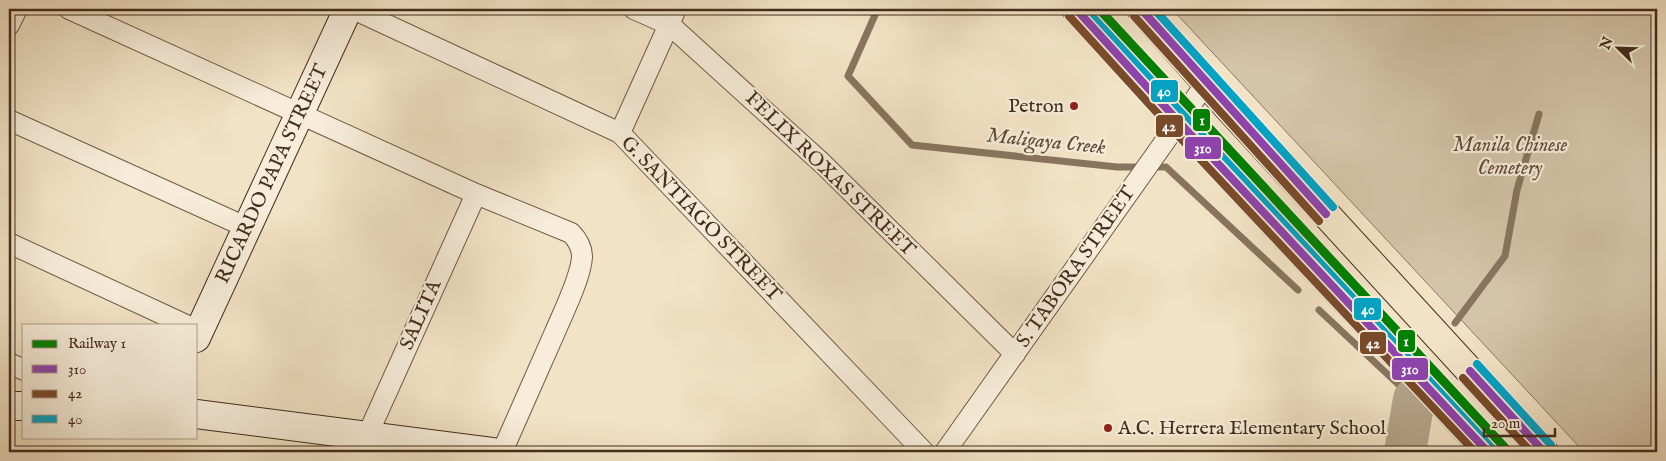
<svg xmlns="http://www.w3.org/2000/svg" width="1666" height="461" font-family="'IM FELL English',serif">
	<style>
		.green { fill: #d4c4a9; stroke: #8c7862 }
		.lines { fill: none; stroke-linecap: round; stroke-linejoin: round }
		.stream { stroke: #88755f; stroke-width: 7 }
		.river { stroke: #b6a58c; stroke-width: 42 }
		.street-casing { stroke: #6f5a46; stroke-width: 22 }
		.secondary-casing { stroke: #432d1c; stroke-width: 30 }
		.primary-casing { stroke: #432d1c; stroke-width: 30 }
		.street { stroke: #f7edda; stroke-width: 20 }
		.secondary { stroke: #f7edda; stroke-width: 28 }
		.primary { stroke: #f2e3c6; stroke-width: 28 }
		.bus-1-casing { stroke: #f7edda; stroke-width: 11 }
		.bus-2-casing { stroke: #f7edda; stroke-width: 11 }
		.bus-3-casing { stroke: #f7edda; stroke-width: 11 }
		.bus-1 { stroke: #8e44ad; stroke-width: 8 }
		.bus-2 { stroke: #7a4b2a; stroke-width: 8 }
		.bus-3 { stroke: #03a3c5; stroke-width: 8 }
		.rail-1-casing { stroke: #f7edda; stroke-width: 12 }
		.rail-1 { stroke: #008000; stroke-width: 9 }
		.poi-dot { fill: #8f2418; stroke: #f7edda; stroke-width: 2 }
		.labels { text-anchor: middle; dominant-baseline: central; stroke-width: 4.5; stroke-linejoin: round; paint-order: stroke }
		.poi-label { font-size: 20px; fill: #432d1c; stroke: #f7edda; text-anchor: end }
		.park-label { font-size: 20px; font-style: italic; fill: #604b38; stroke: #f7edda }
		.street-label { font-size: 20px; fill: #432d1c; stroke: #f7edda }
		.water-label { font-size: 21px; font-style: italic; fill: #604b38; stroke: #f7edda }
		.line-badge { stroke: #f7edda; stroke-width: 2 }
		.badge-label { font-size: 14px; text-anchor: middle; font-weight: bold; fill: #fff }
	</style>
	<rect width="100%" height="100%" fill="#f2e3c6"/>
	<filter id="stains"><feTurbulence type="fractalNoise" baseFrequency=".004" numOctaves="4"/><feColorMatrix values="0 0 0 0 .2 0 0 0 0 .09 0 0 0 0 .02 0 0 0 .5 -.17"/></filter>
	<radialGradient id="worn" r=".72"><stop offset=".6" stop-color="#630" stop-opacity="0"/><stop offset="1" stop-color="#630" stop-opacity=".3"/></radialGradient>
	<!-- green -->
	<path class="green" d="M1172 9H1657V452H1584Z"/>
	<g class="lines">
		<!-- stream -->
		<path class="stream" d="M869 9 875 15 848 76 912 145 1117 167H1166L1298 290
			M1319 310 1414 399
			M1455 323 1505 256 1517 190 1539 114"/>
		<!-- river -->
		<path class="river" d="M1405 452 1414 399"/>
		<!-- street casing -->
		<g class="street-casing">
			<path id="street" d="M69 9 476 194 571 233C578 240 582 247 582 257 581 277 563 313 555 332 537 372 520 412 502 452
				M353 9 620 133 924 452
				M634 9 670 25 823 164 1015 354
				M9 25 17 9
				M9 120 248 228
				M620 133 676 9
				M9 243 186 325
				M9 363 24 370
				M367 436 476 194
				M945 452 1207 82"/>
		</g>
		<!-- secondary casing -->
		<g class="secondary-casing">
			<path id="secondary" d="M196 338 348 9
				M9 406H24
				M196 414 492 452"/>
		</g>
		<!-- primary casing -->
		<g class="primary-casing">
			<path id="primary" d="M1076 9 1178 121 1488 452
				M1141 9 1225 104 1544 452"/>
		</g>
		<!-- street -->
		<use href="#street" class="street"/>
		<!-- secondary -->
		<use href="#secondary" class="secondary"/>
		<!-- primary -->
		<use href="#primary" class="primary"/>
		<!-- bus-1 casing -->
		<g class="bus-1-casing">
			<path id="bus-1" d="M1076 9 1178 121 1488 452
				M1141 9 1326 214
				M1470 371 1544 452"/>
		</g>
		<!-- bus-2 casing -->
		<g class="bus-2-casing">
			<path id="bus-2" d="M1069 16 1171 128 1475 452
				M1134 16 1319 221
				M1463 378 1531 452"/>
		</g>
		<!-- bus-3 casing -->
		<g class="bus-3-casing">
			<path id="bus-3" d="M1089 9 1185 114 1495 445
				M1154 9 1333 207
				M1477 364 1551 445"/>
		</g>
		<!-- bus-1 -->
		<use href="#bus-1" class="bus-1"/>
		<!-- bus-2 -->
		<use href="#bus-2" class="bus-2"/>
		<!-- bus-3 -->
		<use href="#bus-3" class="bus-3"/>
		<!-- rail-1 casing -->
		<g class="rail-1-casing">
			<path id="rail-1" d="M1099 9 1509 452"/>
		</g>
		<!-- rail-1 -->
		<use href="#rail-1" class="rail-1"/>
	</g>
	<!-- markers -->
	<g class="poi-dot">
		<circle cx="1074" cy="106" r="5"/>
		<circle cx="1108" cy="428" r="5"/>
	</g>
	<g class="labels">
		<!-- poi labels -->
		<g class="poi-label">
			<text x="1064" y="106">Petron</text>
			<text x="1118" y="428" text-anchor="start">A.C. Herrera Elementary School</text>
		</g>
		<!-- park labels -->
		<g class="park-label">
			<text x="1510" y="145">Manila Chinese<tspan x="1510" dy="23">Cemetery</tspan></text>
		</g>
		<!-- street labels -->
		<g class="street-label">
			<text transform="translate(272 174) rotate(-65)">RICARDO PAPA STREET</text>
			<text transform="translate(830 174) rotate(44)">FELIX ROXAS STREET</text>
			<text transform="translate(701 219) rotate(46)">G. SANTIAGO STREET</text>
			<text transform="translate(1076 267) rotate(-55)">S. TABORA STREET</text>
			<text transform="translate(421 315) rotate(-66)">SALITA</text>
		</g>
		<!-- water labels -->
		<g class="water-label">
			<text transform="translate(1046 142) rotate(6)">Maligaya Creek</text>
		</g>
	</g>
	<g class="line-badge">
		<rect x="1150" y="79" width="29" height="24" rx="5" fill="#03a3c5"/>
		<rect x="1192" y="108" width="19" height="24" rx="5" fill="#008000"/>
		<rect x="1155" y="114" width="29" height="24" rx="5" fill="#7a4b2a"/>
		<rect x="1184" y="136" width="38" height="24" rx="5" fill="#8e44ad"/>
		<rect x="1353" y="297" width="29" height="24" rx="5" fill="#03a3c5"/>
		<rect x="1397" y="329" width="19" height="24" rx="5" fill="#008000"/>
		<rect x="1359" y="331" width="28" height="24" rx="5" fill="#7a4b2a"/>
		<rect x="1391" y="357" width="38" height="24" rx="5" fill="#8e44ad"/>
	</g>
	<g class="badge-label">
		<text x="1164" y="96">40</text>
		<text x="1202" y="125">1</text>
		<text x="1169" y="131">42</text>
		<text x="1203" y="153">310</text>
		<text x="1368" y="314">40</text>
		<text x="1406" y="346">1</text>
		<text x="1373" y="348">42</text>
		<text x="1410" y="374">310</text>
	</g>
	<!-- margin -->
	<rect width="1666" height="461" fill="none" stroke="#f2e3c6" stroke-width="30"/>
	<rect x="10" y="10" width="1646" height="441" fill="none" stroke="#432d1c" stroke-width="2.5"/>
	<rect x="15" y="15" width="1636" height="431" fill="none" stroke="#432d1c"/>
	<!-- legend -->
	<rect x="22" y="324" width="175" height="115" fill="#f7edda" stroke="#afa08e"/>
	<rect x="32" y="340" width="25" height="8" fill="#008000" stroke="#afa08e"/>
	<text x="68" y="348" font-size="15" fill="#432d1c">Railway 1</text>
	<rect x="32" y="365" width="25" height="8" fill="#8e44ad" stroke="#afa08e"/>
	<text x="68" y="374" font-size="15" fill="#432d1c">310</text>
	<rect x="32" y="390" width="25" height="8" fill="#7a4b2a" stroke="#afa08e"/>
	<text x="68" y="398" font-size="15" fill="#432d1c">42</text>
	<rect x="32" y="415" width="25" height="8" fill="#03a3c5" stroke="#afa08e"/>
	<text x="68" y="424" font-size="15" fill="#432d1c">40</text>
	<!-- north arrow -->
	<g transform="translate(1618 48) rotate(293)" stroke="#f7edda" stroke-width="4" paint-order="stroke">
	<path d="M0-4L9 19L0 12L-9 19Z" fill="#432d1c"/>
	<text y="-8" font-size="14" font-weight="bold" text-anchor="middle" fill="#432d1c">N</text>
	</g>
	<!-- scale -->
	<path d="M1484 428v8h71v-8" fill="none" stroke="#432d1c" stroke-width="2.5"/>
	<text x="1491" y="428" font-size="15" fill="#432d1c" stroke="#f7edda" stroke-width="4" paint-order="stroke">20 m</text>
	<rect width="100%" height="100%" filter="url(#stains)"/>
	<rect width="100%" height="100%" fill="url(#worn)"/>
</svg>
